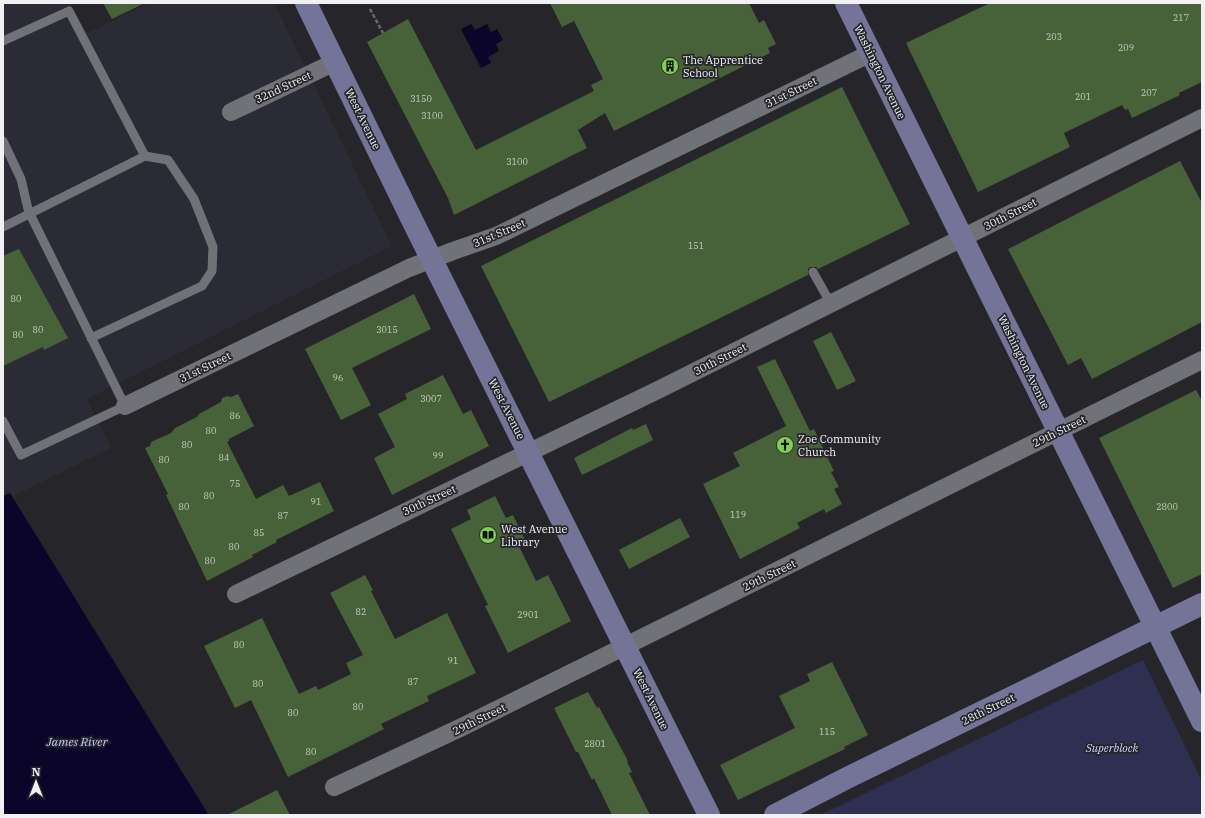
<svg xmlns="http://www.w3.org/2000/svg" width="1205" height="818" font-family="'IBM Plex Serif',serif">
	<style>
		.built { fill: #2b2b36 }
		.green { fill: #2f2f52 }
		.water { fill: #0b0529 }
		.building { fill: #476239 }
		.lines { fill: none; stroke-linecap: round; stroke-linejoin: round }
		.path { stroke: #68686d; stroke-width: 2.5; stroke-dasharray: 4 2; stroke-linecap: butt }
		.lane { stroke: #717278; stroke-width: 9 }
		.street { stroke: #717278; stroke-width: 18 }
		.secondary { stroke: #747398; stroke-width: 22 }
		.labels { text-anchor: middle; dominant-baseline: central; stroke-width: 3.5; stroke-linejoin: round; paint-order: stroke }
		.number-label { font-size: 9px; fill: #c6cdc5 }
		.poi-label { font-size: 11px; fill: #f1f1f4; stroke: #25252a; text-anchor: start }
		.street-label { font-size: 11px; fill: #f1f1f4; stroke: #25252a }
		.park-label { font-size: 11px; font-style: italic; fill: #d0d2fe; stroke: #25252a }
		.water-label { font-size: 12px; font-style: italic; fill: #c3c5ff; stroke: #25252a }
	</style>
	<rect width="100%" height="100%" fill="#25252a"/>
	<!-- built -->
	<path class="built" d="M3 3H70L85 34 146 5V3H274L392 246 87 399 111 448 3 501Z"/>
	<!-- green -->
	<path class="green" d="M1143 660 1202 781V815H820Z"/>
	<!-- water -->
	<path class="water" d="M471 24 475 30 487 24 491 32 497 29 503 40 496 44 499 51 488 57 491 63 481 68 461 29Z
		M10 493 205 809 208 815H3V496Z"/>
	<!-- building -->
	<path class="building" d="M103 3H145L112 19Z
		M550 3H749L759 23 764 20 776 44 768 48 770 53 614 131 605 113 578 130 587 148 454 215 448 198 367 42 408 19 476 150 594 91 591 85 603 79 574 21 562 27Z
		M990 3H1202V82L1179 93 1180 95 1132 118 1128 109 1125 110 1122 105 1064 133 1070 147 978 192 906 43Z
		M842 87 910 224 818 269 816 267H810L808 269V275L549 402 481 266Z
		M1180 161 1202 203V322L1092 379 1081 358 1068 365 1008 249Z
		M19 249 68 338 44 350 43 347 3 366V256Z
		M414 294 431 329 352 368 371 405 341 420 305 349Z
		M831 332 856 381 837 390 813 341Z
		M775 359 810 431 814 429 834 471 831 472 839 487 834 489 842 504 826 513 824 509 797 523 800 528 740 559 703 484 740 466 733 453 786 426 757 367Z
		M443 375 463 414 471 410 489 446 392 495 374 458 395 447 378 414 407 399 405 394Z
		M1196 390 1202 401V574L1173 588 1099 438Z
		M238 394 254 426 229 439V441L227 442 256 499 283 485 289 496 320 482 334 511 276 540 277 542 252 555 253 557 207 581 166 495 168 494 145 448 150 446 151 442 171 433 175 428 197 417 199 414 221 402 222 398 227 396 231 397Z
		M646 424 653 440 582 475 574 458 632 428 633 430Z
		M495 496 506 518 513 515 525 540 518 544 536 581 548 575 571 621 508 653 485 606 488 605 451 529 471 519 467 510Z
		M680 518 690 537 629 569 619 550Z
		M365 575 373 590 371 591 395 639 447 613 476 673 427 696 429 701 381 724 384 729 288 777 251 700 235 708 204 646 262 618 299 694 316 686 318 690 351 674 346 663 363 655 330 593Z
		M832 662 868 735 844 747 845 749 738 800 720 765 795 728 779 696 810 681 807 674Z
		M588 692 597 708 599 707 628 761 627 762 632 772 629 773 650 815H612L594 778 592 780 578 752H576L554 708Z
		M277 790 290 815H227Z"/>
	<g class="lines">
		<!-- path -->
		<path class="path" d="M370 9 383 33"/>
		<!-- lane -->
		<path class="lane" d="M3 41 69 11 145 156 3 227
			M3 141 21 179 28 209 30 214 125 406 21 455 3 421
			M813 272 831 304
			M91 338 202 286 212 271 213 247 194 199 168 160 145 156"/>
		<!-- street -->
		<path class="street" d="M231 112 335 62
			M125 406 409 268 453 251 496 236 871 53
			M236 594 658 390 1202 118
			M334 787 462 727 1202 360"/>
		<!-- secondary -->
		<path class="secondary" d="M306 3 412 220 709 815
			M846 3 1202 721
			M775 815 847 778 1202 604"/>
	</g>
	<!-- icons -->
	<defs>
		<g id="building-disc" transform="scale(0.9)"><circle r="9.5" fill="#81d050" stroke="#25252a"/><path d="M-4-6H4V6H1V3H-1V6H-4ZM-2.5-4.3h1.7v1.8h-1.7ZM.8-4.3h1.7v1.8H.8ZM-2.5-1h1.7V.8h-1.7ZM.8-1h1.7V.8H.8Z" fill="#111"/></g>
		<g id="church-disc" transform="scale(0.9)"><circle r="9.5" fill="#81d050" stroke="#25252a"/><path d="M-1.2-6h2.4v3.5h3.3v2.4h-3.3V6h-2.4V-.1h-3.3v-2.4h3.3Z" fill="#111"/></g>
		<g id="library-disc" transform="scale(0.9)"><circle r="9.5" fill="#81d050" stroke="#25252a"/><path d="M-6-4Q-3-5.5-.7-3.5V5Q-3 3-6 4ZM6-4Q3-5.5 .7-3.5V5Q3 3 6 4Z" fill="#111"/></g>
	</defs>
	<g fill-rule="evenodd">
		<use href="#building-disc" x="670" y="66"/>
		<use href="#church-disc" x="785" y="445"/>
		<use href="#library-disc" x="488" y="535"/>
	</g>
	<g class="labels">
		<!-- number labels -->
		<g class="number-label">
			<text x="1181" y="17">217</text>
			<text x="1054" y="36">203</text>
			<text x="1126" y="47">209</text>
			<text x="1149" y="92">207</text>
			<text x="1083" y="96">201</text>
			<text x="421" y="98">3150</text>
			<text x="432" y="115">3100</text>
			<text x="517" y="161">3100</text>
			<text x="696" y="245">151</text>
			<text x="16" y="298">80</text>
			<text x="38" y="329">80</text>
			<text x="387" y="329">3015</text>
			<text x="18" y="334">80</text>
			<text x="338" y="377">96</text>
			<text x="431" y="398">3007</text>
			<text x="235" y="415">86</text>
			<text x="211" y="430">80</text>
			<text x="187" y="444">80</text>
			<text x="438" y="455">99</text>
			<text x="224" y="457">84</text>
			<text x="164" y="459">80</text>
			<text x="235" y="483">75</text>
			<text x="209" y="495">80</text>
			<text x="316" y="501">91</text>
			<text x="184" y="506">80</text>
			<text x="1167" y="506">2800</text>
			<text x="738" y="514">119</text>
			<text x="283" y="515">87</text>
			<text x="259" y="532">85</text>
			<text x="234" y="546">80</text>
			<text x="210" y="560">80</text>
			<text x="361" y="611">82</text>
			<text x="528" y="614">2901</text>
			<text x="239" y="644">80</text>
			<text x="453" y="660">91</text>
			<text x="413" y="681">87</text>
			<text x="258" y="683">80</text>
			<text x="358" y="706">80</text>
			<text x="293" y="712">80</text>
			<text x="827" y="731">115</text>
			<text x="595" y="743">2801</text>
			<text x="311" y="751">80</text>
		</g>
		<!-- poi labels -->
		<g class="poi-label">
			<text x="683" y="60">The Apprentice<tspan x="683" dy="13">School</tspan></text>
			<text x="798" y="439">Zoe Community<tspan x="798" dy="13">Church</tspan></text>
			<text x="501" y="529">West Avenue<tspan x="501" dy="13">Library</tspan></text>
		</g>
		<!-- street labels -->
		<g class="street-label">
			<text transform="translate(880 72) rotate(64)">Washington Avenue</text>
			<text transform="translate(283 87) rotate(-25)">32nd Street</text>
			<text transform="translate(791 92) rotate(-26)">31st Street</text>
			<text transform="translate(363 119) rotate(64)">West Avenue</text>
			<text transform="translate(1010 214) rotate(-27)">30th Street</text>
			<text transform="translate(499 233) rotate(-23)">31st Street</text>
			<text transform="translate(720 359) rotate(-27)">30th Street</text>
			<text transform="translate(1024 362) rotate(64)">Washington Avenue</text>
			<text transform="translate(205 367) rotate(-26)">31st Street</text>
			<text transform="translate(507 409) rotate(63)">West Avenue</text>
			<text transform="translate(1059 431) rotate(-26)">29th Street</text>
			<text transform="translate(429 500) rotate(-25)">30th Street</text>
			<text transform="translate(769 575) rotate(-26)">29th Street</text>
			<text transform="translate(651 699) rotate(64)">West Avenue</text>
			<text transform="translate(988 709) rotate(-26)">28th Street</text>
			<text transform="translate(479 719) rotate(-26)">29th Street</text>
		</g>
		<!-- park labels -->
		<g class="park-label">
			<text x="1112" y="748">Superblock</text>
		</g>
		<!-- water labels -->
		<g class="water-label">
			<text x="77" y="741">James River</text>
		</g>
	</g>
	<!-- border -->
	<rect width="1205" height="818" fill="none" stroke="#f1f1f4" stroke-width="8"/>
	<!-- north arrow -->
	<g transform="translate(36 782)" stroke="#25252a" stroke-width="3" paint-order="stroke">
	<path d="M0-3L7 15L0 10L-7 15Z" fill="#f1f1f4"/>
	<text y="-6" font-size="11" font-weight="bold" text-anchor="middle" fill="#f1f1f4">N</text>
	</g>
</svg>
